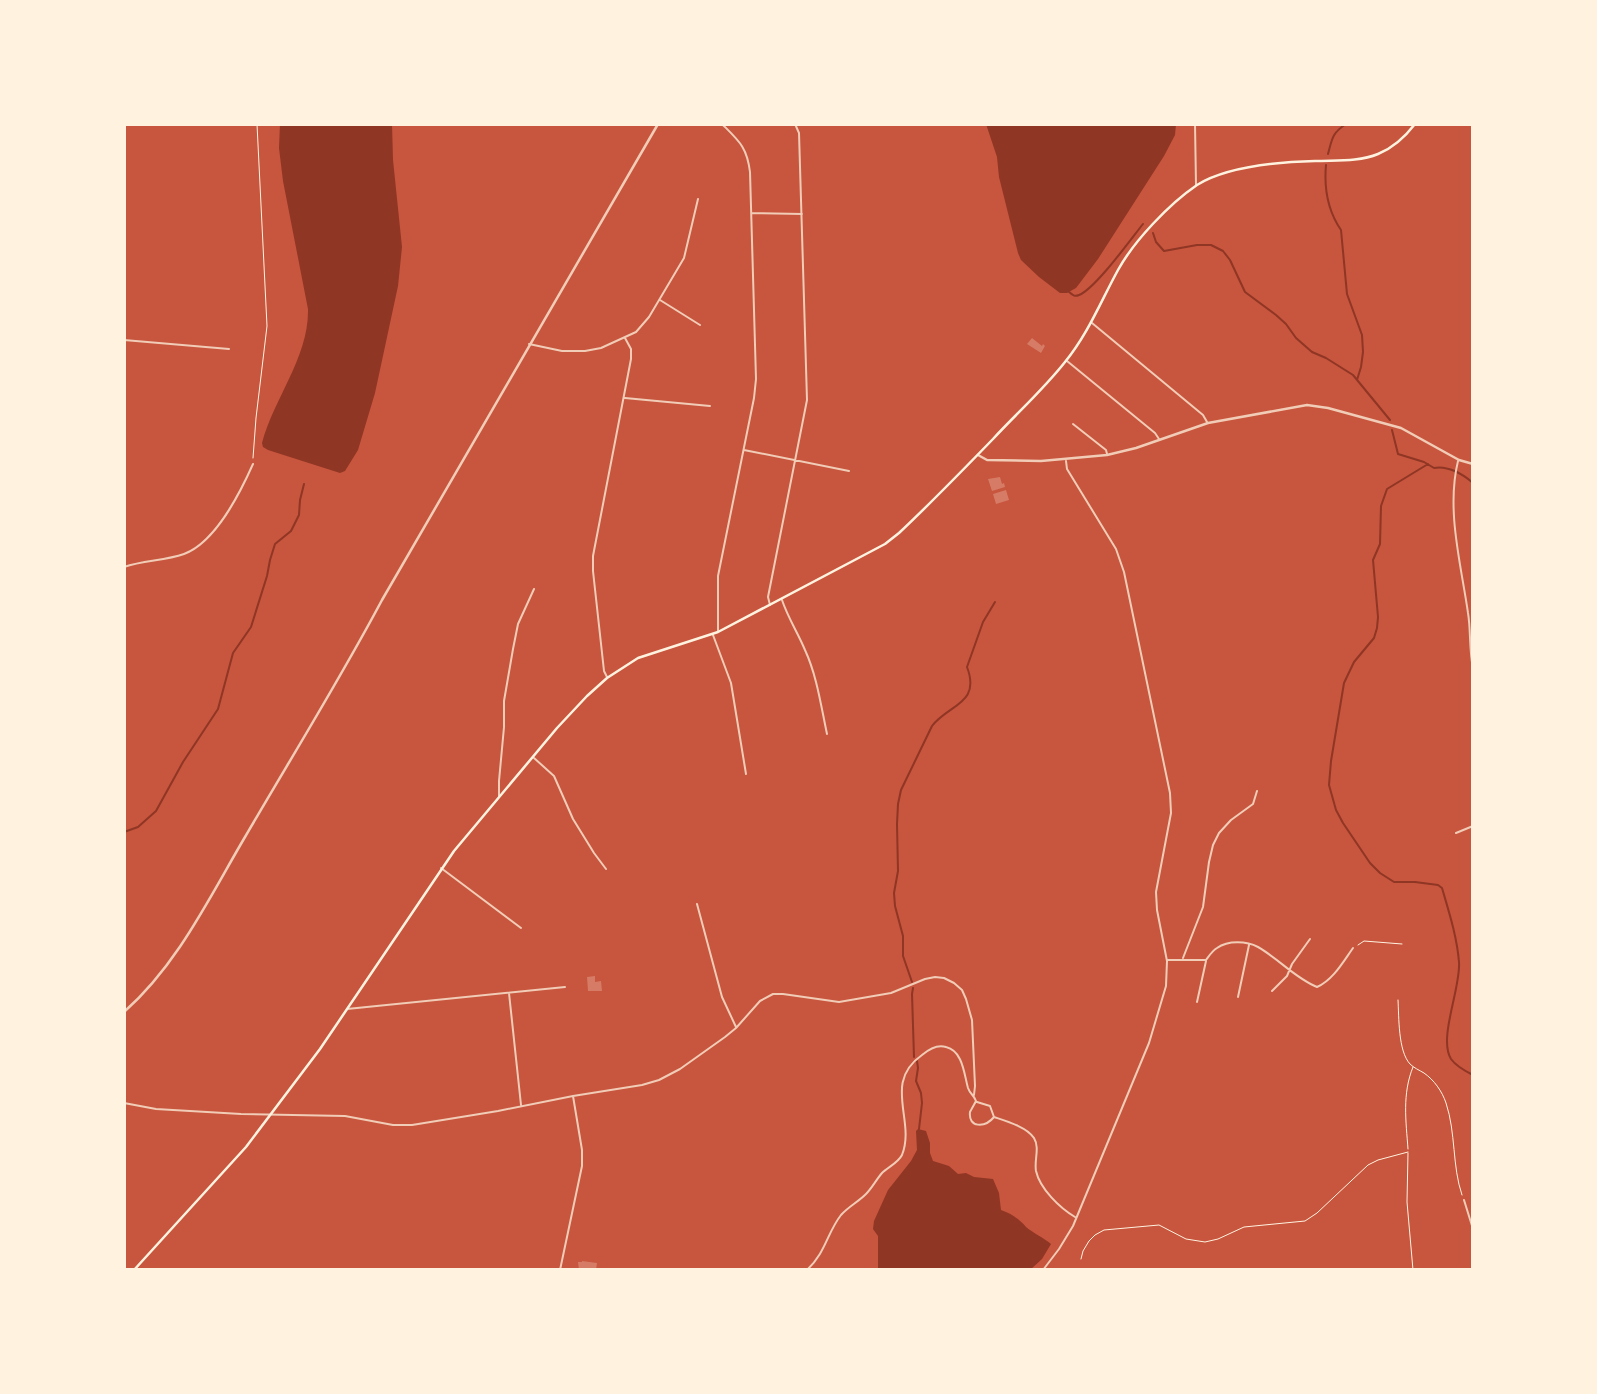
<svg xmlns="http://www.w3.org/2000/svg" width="1597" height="1394" font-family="'Work Sans',sans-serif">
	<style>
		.water { fill: #8f3625 }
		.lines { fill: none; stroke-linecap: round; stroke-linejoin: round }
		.stream { stroke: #8f3625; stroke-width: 2 }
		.building { fill: #d67c66 }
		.path { stroke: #fff3e0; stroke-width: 1 }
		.minor { stroke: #f1ccb7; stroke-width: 2 }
		.tertiary { stroke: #f1ccb7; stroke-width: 2.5 }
		.secondary { stroke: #fff3e0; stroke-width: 2.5 }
	</style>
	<rect width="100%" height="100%" fill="#c8553d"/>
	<!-- water -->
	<path class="water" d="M280 124H392L393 160 402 247 398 286 375 393 358 450 345 471 340 473 268 450 263 447 262 443C274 398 309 357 308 309L283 181 279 148Z
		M986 124H1176L1175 135 1164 156 1098 259 1076 288 1067 293H1060L1039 277 1021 260 1018 253 999 177 997 157Z
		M918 1129 926 1131 930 1143V1153L933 1161 949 1166 958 1174 966 1173 974 1177 993 1179 999 1193 1001 1210C1012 1214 1018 1218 1026 1227 1033 1233 1044 1238 1051 1244L1042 1259 1030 1270H878V1236L873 1229 874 1221 888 1190 911 1161 917 1150 916 1131Z"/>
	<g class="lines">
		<!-- stream -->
		<path class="stream" d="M1328 154C1332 139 1332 133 1346 124
			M1326 165C1324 187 1328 211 1341 230L1347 294 1362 335 1363 352 1361 367 1357 380
			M1153 233 1156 242 1164 251 1197 245H1211L1223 251 1230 260 1245 292 1276 315 1286 324 1296 338 1312 352 1326 358 1353 375 1390 420
			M1069 292C1073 295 1074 297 1079 295 1095 289 1131 239 1143 224
			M1392 430 1398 454 1424 462 1434 468C1447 465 1463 474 1473 483
			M1428 464 1387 489 1381 506 1380 544 1373 560 1378 617 1377 628 1374 638 1354 662 1344 683 1331 761 1329 785 1336 810 1343 823 1370 863 1380 873 1394 882H1415L1438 885 1442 888C1449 912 1457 937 1459 962 1461 988 1438 1038 1451 1059 1456 1066 1465 1071 1473 1075
			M124 832 138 827 156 811 183 762 218 709 233 653 251 627 267 576 270 560 275 544 291 531 299 515 300 500 304 484
			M912 982 903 956V936L895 906 894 893 898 871 897 824 898 804 901 790 932 726C949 704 981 704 967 667L983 622 995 602
			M913 988 912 994 914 1057
			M917 1061 918 1068 916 1081 921 1093 922 1103 919 1129"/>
	</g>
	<!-- building -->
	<path class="building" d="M1032 338 1042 346 1043 344 1045 346 1041 353 1027 344Z
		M1000 477 1002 484 1004 483 1005 487 992 491 988 479Z
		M1006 490 1009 500 996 504 993 494Z
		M595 976V982L601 981 602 991H588L587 977Z
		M582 1261 597 1263 596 1270H579L578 1262H582Z"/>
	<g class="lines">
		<!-- path -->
		<path class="path" d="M253 458 256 418 267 326 257 124
			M1358 945 1364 941 1402 944
			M1398 1000C1399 1017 1398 1051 1410 1064 1414 1068 1419 1070 1424 1073 1434 1080 1442 1091 1446 1103 1456 1133 1452 1166 1462 1195
			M1408 1149C1406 1121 1402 1094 1413 1067
			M1408 1153 1407 1202 1413 1270
			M1081 1259 1083 1251 1089 1241 1095 1235 1104 1230 1159 1225 1186 1239 1205 1242 1218 1239 1244 1227 1305 1221 1317 1213 1368 1165 1378 1160 1408 1152"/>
		<!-- minor -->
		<path class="minor" d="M1195 124 1196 185
			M752 213 802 214
			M660 300 700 325
			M1092 323 1203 415 1207 422
			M124 340 229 349
			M529 344 562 351H585L601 348 636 332 649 317 684 258 698 199
			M1067 361 1155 433 1159 439
			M625 398 710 406
			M1073 424 1106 450 1107 454
			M744 450 849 471
			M1458 461C1446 510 1461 564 1468 613 1471 631 1469 650 1473 668
			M124 567C144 560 164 561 184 554 216 542 240 493 253 464
			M782 600C788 618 798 633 805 650 817 676 821 706 827 734
			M770 605 768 597 807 400 799 133 795 124
			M718 631V576L754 398 756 379 750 172C747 147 739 141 722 124
			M713 635 731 683 746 774
			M607 677 604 671 593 571V556L631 359V349L625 338
			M534 758 554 776 573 819 594 853 606 869
			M499 796V781L504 727V701L513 649 518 624 534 589
			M1456 833 1473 826
			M441 868 521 928
			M697 904 722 997 736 1027
			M1183 958 1203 907 1209 862 1213 845 1219 833 1231 820 1253 804 1257 791
			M1168 960H1206C1209 956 1212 951 1217 948 1228 940 1247 941 1258 947 1279 959 1295 978 1317 987 1333 980 1343 962 1353 948
			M1272 991 1287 976 1292 964 1310 939
			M509 993 521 1105
			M1238 997 1249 945
			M1197 1002 1206 961
			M347 1009 565 987
			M977 1102 990 1106 994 1117C1006 1121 1027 1127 1034 1138 1040 1148 1034 1160 1036 1171 1040 1189 1060 1208 1075 1217
			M124 1103 156 1109 241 1114 345 1116 393 1125H412L498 1111 573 1096 642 1085 659 1080 680 1069 725 1037 736 1028 760 1001 773 994H783L839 1002 891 993 925 979 935 977 944 978 954 983 962 990 966 999 972 1020 975 1086 974 1095
			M1464 1200 1473 1229
			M560 1270 582 1166V1150L573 1096
			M807 1270C826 1252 827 1233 841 1215 848 1207 858 1202 866 1194 872 1188 876 1180 882 1173 888 1167 898 1163 902 1155 916 1120 882 1083 922 1055 929 1049 937 1044 946 1047 963 1051 964 1074 968 1088 970 1094 974 1095 976 1101 975 1103 971 1110 970 1112 968 1128 985 1128 994 1117
			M1043 1270 1059 1249 1073 1226 1149 1043 1166 986 1167 961 1157 910 1156 892 1171 813 1170 793 1124 572 1116 549 1067 469 1066 461"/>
		<!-- tertiary -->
		<path class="tertiary" d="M978 455 987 460 1041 461 1107 455 1136 448 1208 423 1307 405 1328 408 1401 428 1459 460 1473 464
			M124 1012C178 964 209 898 245 837 291 758 339 681 382 600L658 124"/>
		<!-- secondary -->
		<path class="secondary" d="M134 1270 246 1147 320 1049 454 851 557 728 587 696 607 678 638 658 718 632 885 544 899 533C931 503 962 471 993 439 1017 413 1043 390 1065 362 1088 334 1101 301 1118 270 1134 241 1169 204 1197 185 1228 166 1279 162 1315 161 1336 160 1359 162 1378 154 1393 148 1405 137 1415 124"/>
	</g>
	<!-- border -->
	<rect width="1597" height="1394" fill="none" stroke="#fff3e0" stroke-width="252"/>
</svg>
